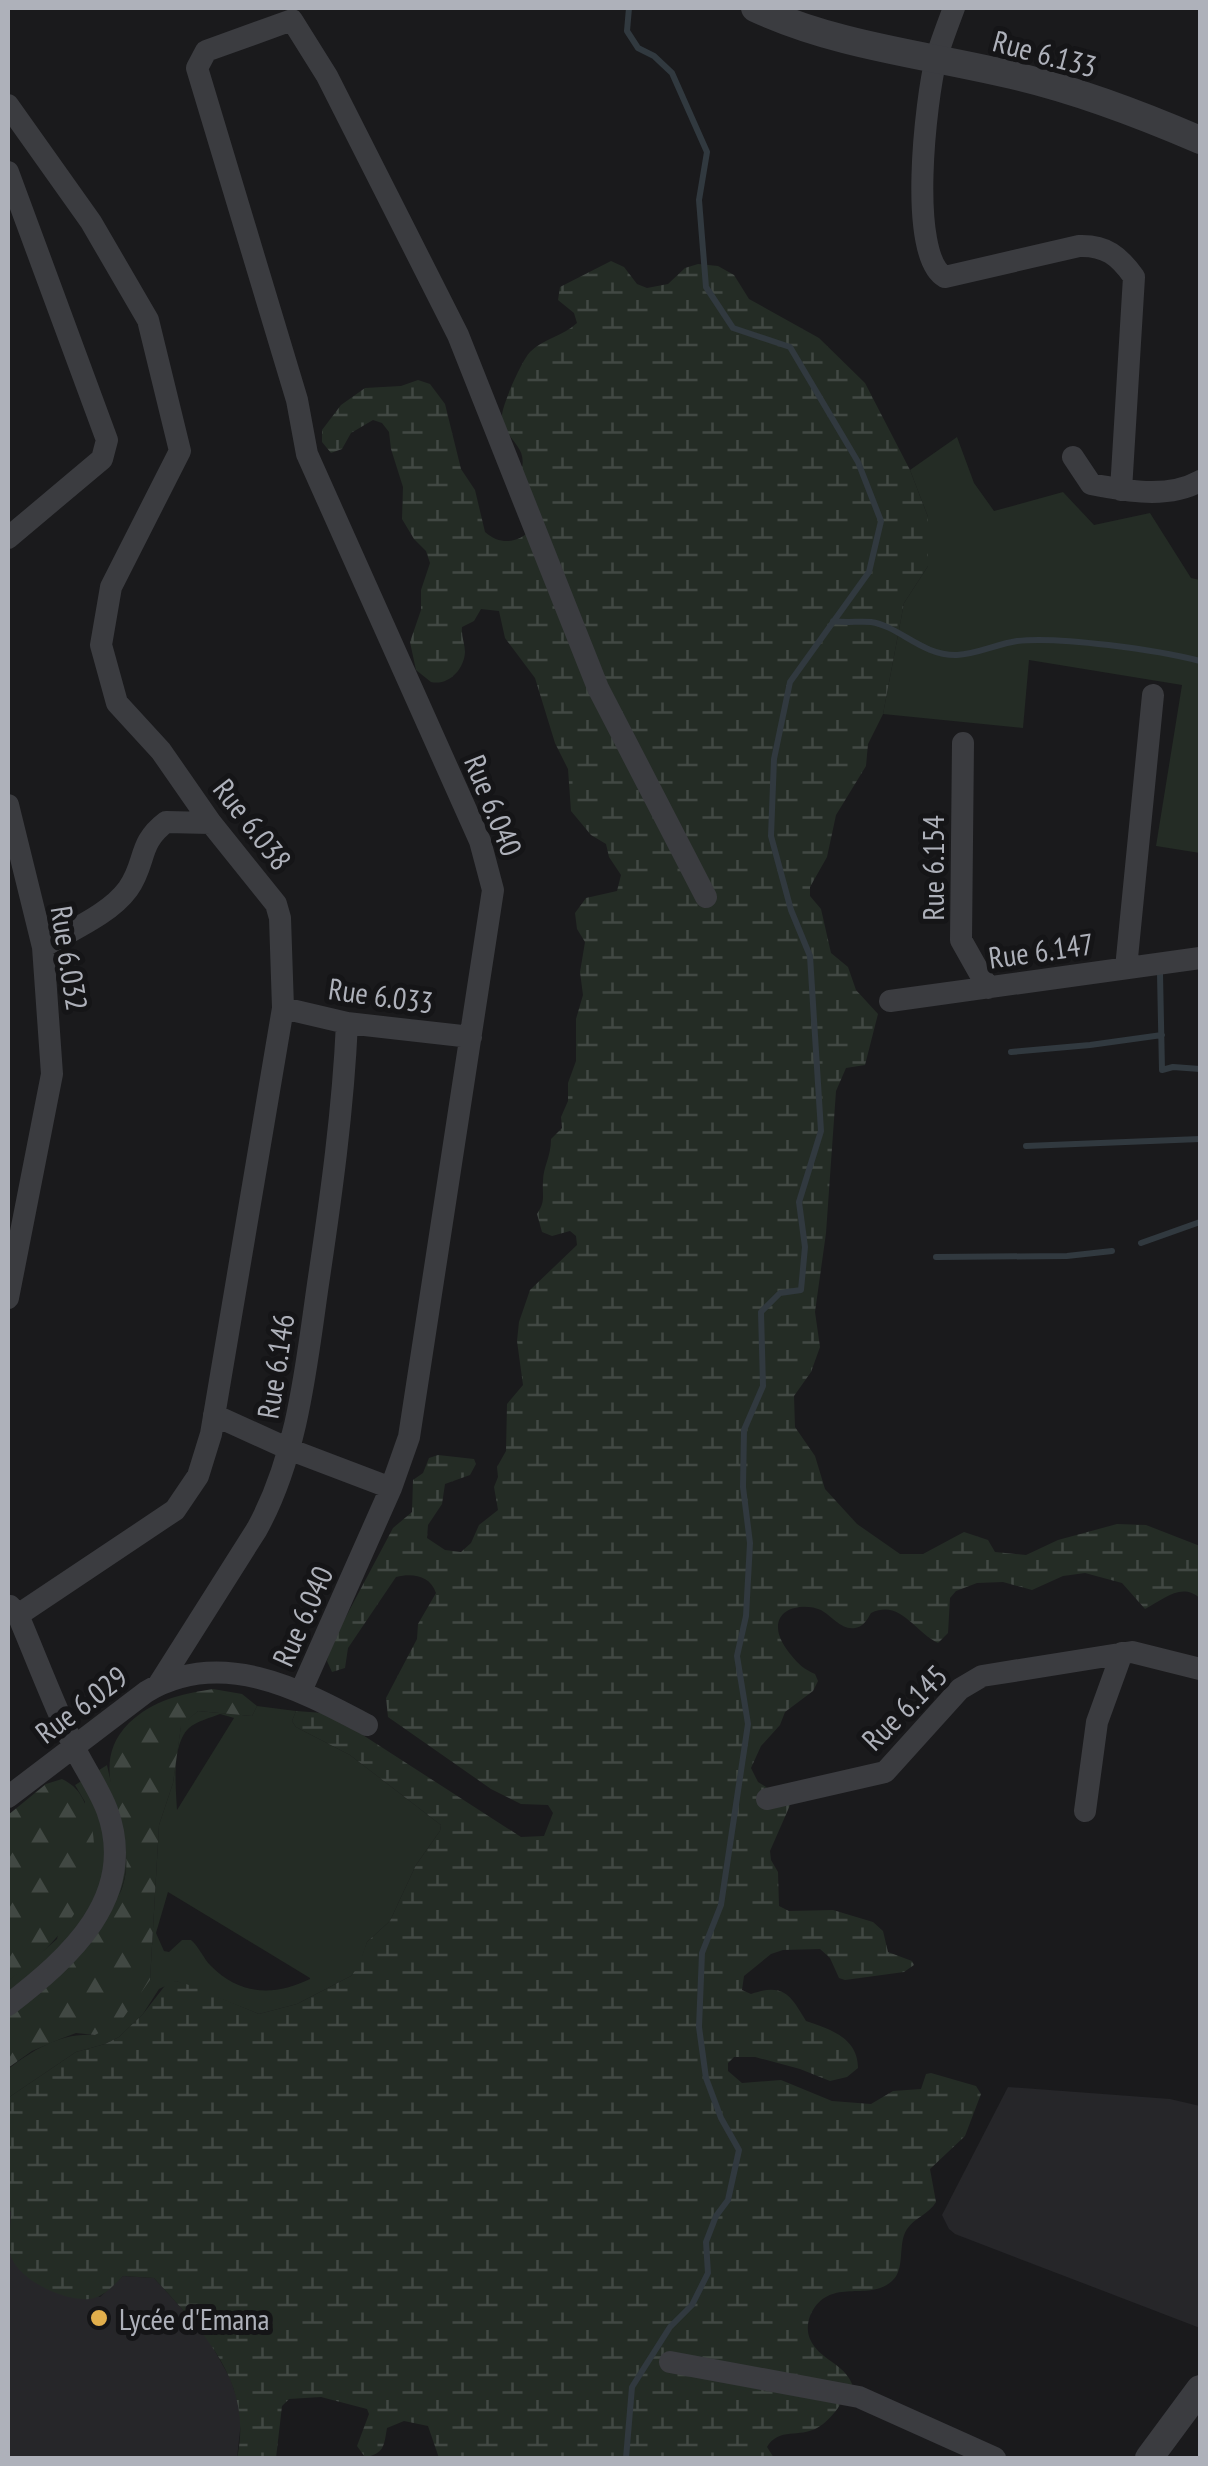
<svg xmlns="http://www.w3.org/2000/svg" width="1208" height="2466" font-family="'PT Sans Narrow',sans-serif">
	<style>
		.built { fill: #262629 }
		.green { fill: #242c25; fill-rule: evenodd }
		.forest { fill: url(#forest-firs) }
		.wetland { fill: url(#wetland-marsh) }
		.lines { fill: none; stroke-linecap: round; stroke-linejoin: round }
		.stream { stroke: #31393f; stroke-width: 6 }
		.minor { stroke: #3b3c40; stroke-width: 22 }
		.tertiary { stroke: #3b3c40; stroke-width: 28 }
		.poi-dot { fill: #e2af4c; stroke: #151517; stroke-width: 4 }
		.labels { text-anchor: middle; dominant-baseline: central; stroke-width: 10; stroke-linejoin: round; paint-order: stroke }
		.street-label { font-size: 30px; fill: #aeb1ba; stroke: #151517 }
		.poi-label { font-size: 30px; fill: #aeb1ba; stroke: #151517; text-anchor: start }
	</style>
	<defs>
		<pattern id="forest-firs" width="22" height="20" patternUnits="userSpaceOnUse" patternTransform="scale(2.5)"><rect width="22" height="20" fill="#242c25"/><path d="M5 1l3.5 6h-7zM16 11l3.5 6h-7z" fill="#414843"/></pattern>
		<pattern id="wetland-marsh" width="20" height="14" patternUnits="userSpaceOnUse" patternTransform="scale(2.5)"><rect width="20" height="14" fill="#242c25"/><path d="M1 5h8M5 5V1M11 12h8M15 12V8" fill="none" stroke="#414843"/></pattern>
	</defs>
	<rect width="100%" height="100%" fill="#1a1a1c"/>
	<!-- built -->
	<path class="built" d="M1008 2087 1170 2099 1200 2106V2328L955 2234 949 2229 942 2215Z
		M8 2208 11 2212 10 2254 100 2297 123 2276 154 2278 206 2335 230 2378 242 2413 237 2458H8Z"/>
	<!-- green -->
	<path class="green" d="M957 437 974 483 994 511 1063 492 1094 525 1150 513 1191 578 1200 580V853L1156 846 1182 685 1029 660 1023 728 883 714 904 603 928 566V517L910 470Z
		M257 1706 296 1711 292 1721 296 1727 350 1755 441 1825 440 1831 416 1865 390 1921 367 1942 359 1967 351 1976 297 2004 259 2014 176 1981 159 1989 143 2014 119 2037 105 2044 76 2052 8 2098V2069C34 2049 62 2032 95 2035L150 1980 159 1825 173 1783 181 1725 198 1711 252 1716ZM220 1714 234 1718 177 1810C176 1788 171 1745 189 1728 197 1721 210 1718 220 1714ZM168 1892 310 1978V1979C275 1996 241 1996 211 1966 203 1958 200 1948 191 1940H182L169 1952 164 1951 156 1933Z
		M107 1765C113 1793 123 1822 126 1850 133 1919 55 1979 8 2017V1981L57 1939 85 1802 75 1785Z"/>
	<!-- forest -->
	<path class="forest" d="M213 1689 242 1694 257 1706 252 1716 198 1711 181 1726 173 1783 159 1825 150 1980 121 2021 95 2035 76 2033 60 2039 32 2051 8 2068V2017C48 1984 82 1959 108 1912 113 1904 121 1894 123 1885 141 1828 80 1772 129 1723 153 1700 181 1694 213 1689Z
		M62 1779C81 1788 86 1803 91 1823 107 1891 59 1943 8 1981V1815L46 1784Z"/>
	<!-- wetland -->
	<path class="wetland" d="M611 261 624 267 637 284 647 288 668 284 685 268 698 264 718 266 734 275 749 299 819 338 865 383 910 470 928 517V566L904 603 883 714 868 744 866 766 836 815 827 857 810 887V896L821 909 831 953 848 967 856 990 878 1014 865 1065 846 1068 836 1091 826 1233 815 1312 820 1347 811 1372 794 1396 795 1427 815 1456 825 1489 857 1524 900 1554H923L964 1532 988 1540 995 1552 1026 1555 1058 1540 1117 1524 1146 1525 1200 1546V1598C1181 1582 1164 1599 1145 1609L1122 1583 1085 1573 1063 1576 1032 1590 1003 1582 977 1583 956 1591 950 1598 948 1633 938 1643C914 1632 901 1599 871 1613 867 1620 863 1627 855 1628 841 1630 832 1616 821 1610 806 1603 777 1606 778 1628 778 1637 785 1648 791 1655 799 1665 804 1669 815 1674L818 1681 813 1691 785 1712 780 1725 761 1746 751 1768 758 1782 791 1803 770 1851 771 1860 778 1872 779 1906 789 1911 833 1910 873 1922 883 1931 888 1952 912 1961 914 1965 904 1972 845 1980 839 1978 830 1958 820 1949 783 1950 771 1954 744 1976 742 1990 751 1994C783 1983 790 1994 806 2021 830 2029 858 2038 858 2068L847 2077 830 2081 800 2069 755 2057H734L728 2063V2071L742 2083 781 2080 832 2101 871 2104 893 2091 921 2089 926 2074 931 2073 976 2086 981 2094 965 2136 930 2169 936 2202C929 2214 914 2218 907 2229 897 2244 906 2269 892 2281 868 2303 828 2275 810 2316 807 2324 807 2332 810 2339 818 2359 845 2364 852 2384 845 2399 832 2420 817 2428 799 2438 779 2427 767 2447L774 2458H439L428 2426 404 2421 387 2428C384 2446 384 2454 365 2457L357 2446 369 2414 367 2409 321 2397 289 2399 282 2406 276 2458H237C254 2381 202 2331 154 2278L123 2276C114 2285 104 2297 90 2299 66 2302 16 2280 10 2253 8 2241 11 2225 11 2212L8 2208V2098L76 2052 105 2044 119 2037 143 2014 167 1983 176 1981 189 1985 259 2014 297 2004 351 1976 358 1967 367 1942 390 1921 416 1865 440 1831 441 1825 350 1755 296 1727 292 1721 296 1711 323 1713 355 1730 521 1837 544 1836 553 1813 548 1805 521 1804 491 1789 388 1717 386 1698 417 1639 418 1624 436 1593C430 1575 412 1573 396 1577L348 1648 345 1668 332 1672 327 1661 332 1643 393 1528 412 1512 413 1480 423 1473 429 1458 438 1455 474 1459 476 1464 470 1475 445 1484 442 1504 428 1525 427 1538 445 1550 461 1552 471 1543 479 1525 498 1510 494 1487 498 1477 497 1467 506 1451 507 1404 523 1385 517 1341 519 1322 530 1290 577 1245 576 1236 570 1231 552 1236 542 1232 537 1214C546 1201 542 1196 543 1181 543 1167 551 1157 551 1139L562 1128 561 1117 568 1101V1083L576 1061V1019L583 995 580 972 585 942 577 929 575 913 586 898 617 891 621 875 609 857 606 844 591 835 571 811 568 769 555 743 535 678 505 638 499 611 481 609 474 621 462 627C461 636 465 644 465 652 464 670 448 686 431 682L416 670 410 642 421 610V590L430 563 426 551 414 539 402 519 403 487 391 449 389 432 382 423 373 420 351 433 342 449 331 453 322 442V430L341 405 365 388 401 386 418 380 430 384 445 404 461 469 475 490 485 532C501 546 518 543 532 529L517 481C535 446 505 444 502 417 501 407 522 360 530 352 543 339 563 336 577 323L574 313 558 300 560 287Z"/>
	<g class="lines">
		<!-- stream -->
		<path class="stream" d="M833 621C846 623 859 621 871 622 899 626 922 656 957 655 977 654 997 644 1017 641 1059 636 1158 650 1200 661
			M1160 974 1162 1070 1173 1067 1200 1069
			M1011 1052 1090 1045 1162 1035
			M1026 1146 1200 1139
			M1141 1243 1200 1222
			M936 1257 1067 1256 1112 1251
			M626 2458 632 2387 670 2327 692 2305 708 2273 706 2242 716 2216 728 2200 739 2150 721 2118 706 2078 699 2027 702 1953 721 1905 748 1724 737 1656 746 1616 750 1543 743 1487 744 1430 763 1386 761 1312 780 1293 801 1290 805 1247 799 1202 821 1131 810 956 791 910 771 836 774 759 790 682 869 572 881 521 858 462 790 347 733 328 706 287 699 200 707 152 672 73 654 56 638 48 627 31 629 8"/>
		<!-- minor -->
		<path class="minor" d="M954 8C948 24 941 42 936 59 926 98 907 256 945 277L1079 246C1106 245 1119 256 1134 277L1121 490
			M8 105 91 222 148 320 180 451 111 587 101 645 117 703 161 751 211 823 276 904 280 918 283 1008 211 1434 198 1476 175 1510 18 1615 8 1606
			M8 172 107 440 102 459 8 538
			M1073 457 1091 484C1126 491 1168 499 1200 481
			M963 743 961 940 988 988
			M8 805 43 947 52 1074 8 1298
			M43 947C69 931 109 915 128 889 147 862 137 844 166 822L211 823
			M1126 968 1153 695
			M890 1001 1200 958
			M283 1008 347 1023 471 1037
			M214 1415 291 1450 391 1488
			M159 1684 257 1529C298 1454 306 1367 318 1284 331 1197 343 1111 347 1023
			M301 1691 391 1488 409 1437 493 890 480 841 307 454 297 400 197 68 206 51 292 20 327 76 458 335 598 688 706 897
			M8 1797 146 1692C221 1647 299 1689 367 1725
			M767 1799 885 1772 960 1689 982 1676 1132 1652 1200 1669
			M1085 1811 1097 1722 1122 1653
			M8 2005C69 1958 139 1897 107 1810 99 1789 85 1769 75 1749 54 1705 37 1660 18 1615L10 1606
			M670 2362 859 2397 995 2458"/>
		<!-- tertiary -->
		<path class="tertiary" d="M755 8C839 47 931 55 1020 77 1082 92 1142 115 1200 140
			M1149 2458 1200 2389"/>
	</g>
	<!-- markers -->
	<circle class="poi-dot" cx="99" cy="2318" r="10"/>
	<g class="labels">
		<!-- street labels -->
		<g class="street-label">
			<text transform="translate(1045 53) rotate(15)">Rue 6.133</text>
			<text transform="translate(494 805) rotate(68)">Rue 6.040</text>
			<text transform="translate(253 824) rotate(52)">Rue 6.038</text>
			<text transform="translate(932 868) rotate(-90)">Rue 6.154</text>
			<text transform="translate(1041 950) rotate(-8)">Rue 6.147</text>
			<text transform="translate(70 958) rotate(81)">Rue 6.032</text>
			<text transform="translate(381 995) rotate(8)">Rue 6.033</text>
			<text transform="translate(275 1366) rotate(-81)">Rue 6.146</text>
			<text transform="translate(302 1616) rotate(-66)">Rue 6.040</text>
			<text transform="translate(81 1704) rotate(-37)">Rue 6.029</text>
			<text transform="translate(904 1707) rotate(-45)">Rue 6.145</text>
		</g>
		<!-- poi labels -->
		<g class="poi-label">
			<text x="119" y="2318">Lycée d'Emana</text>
		</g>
	</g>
	<!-- border -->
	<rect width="1208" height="2466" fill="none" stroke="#aeb1ba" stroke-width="20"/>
</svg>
